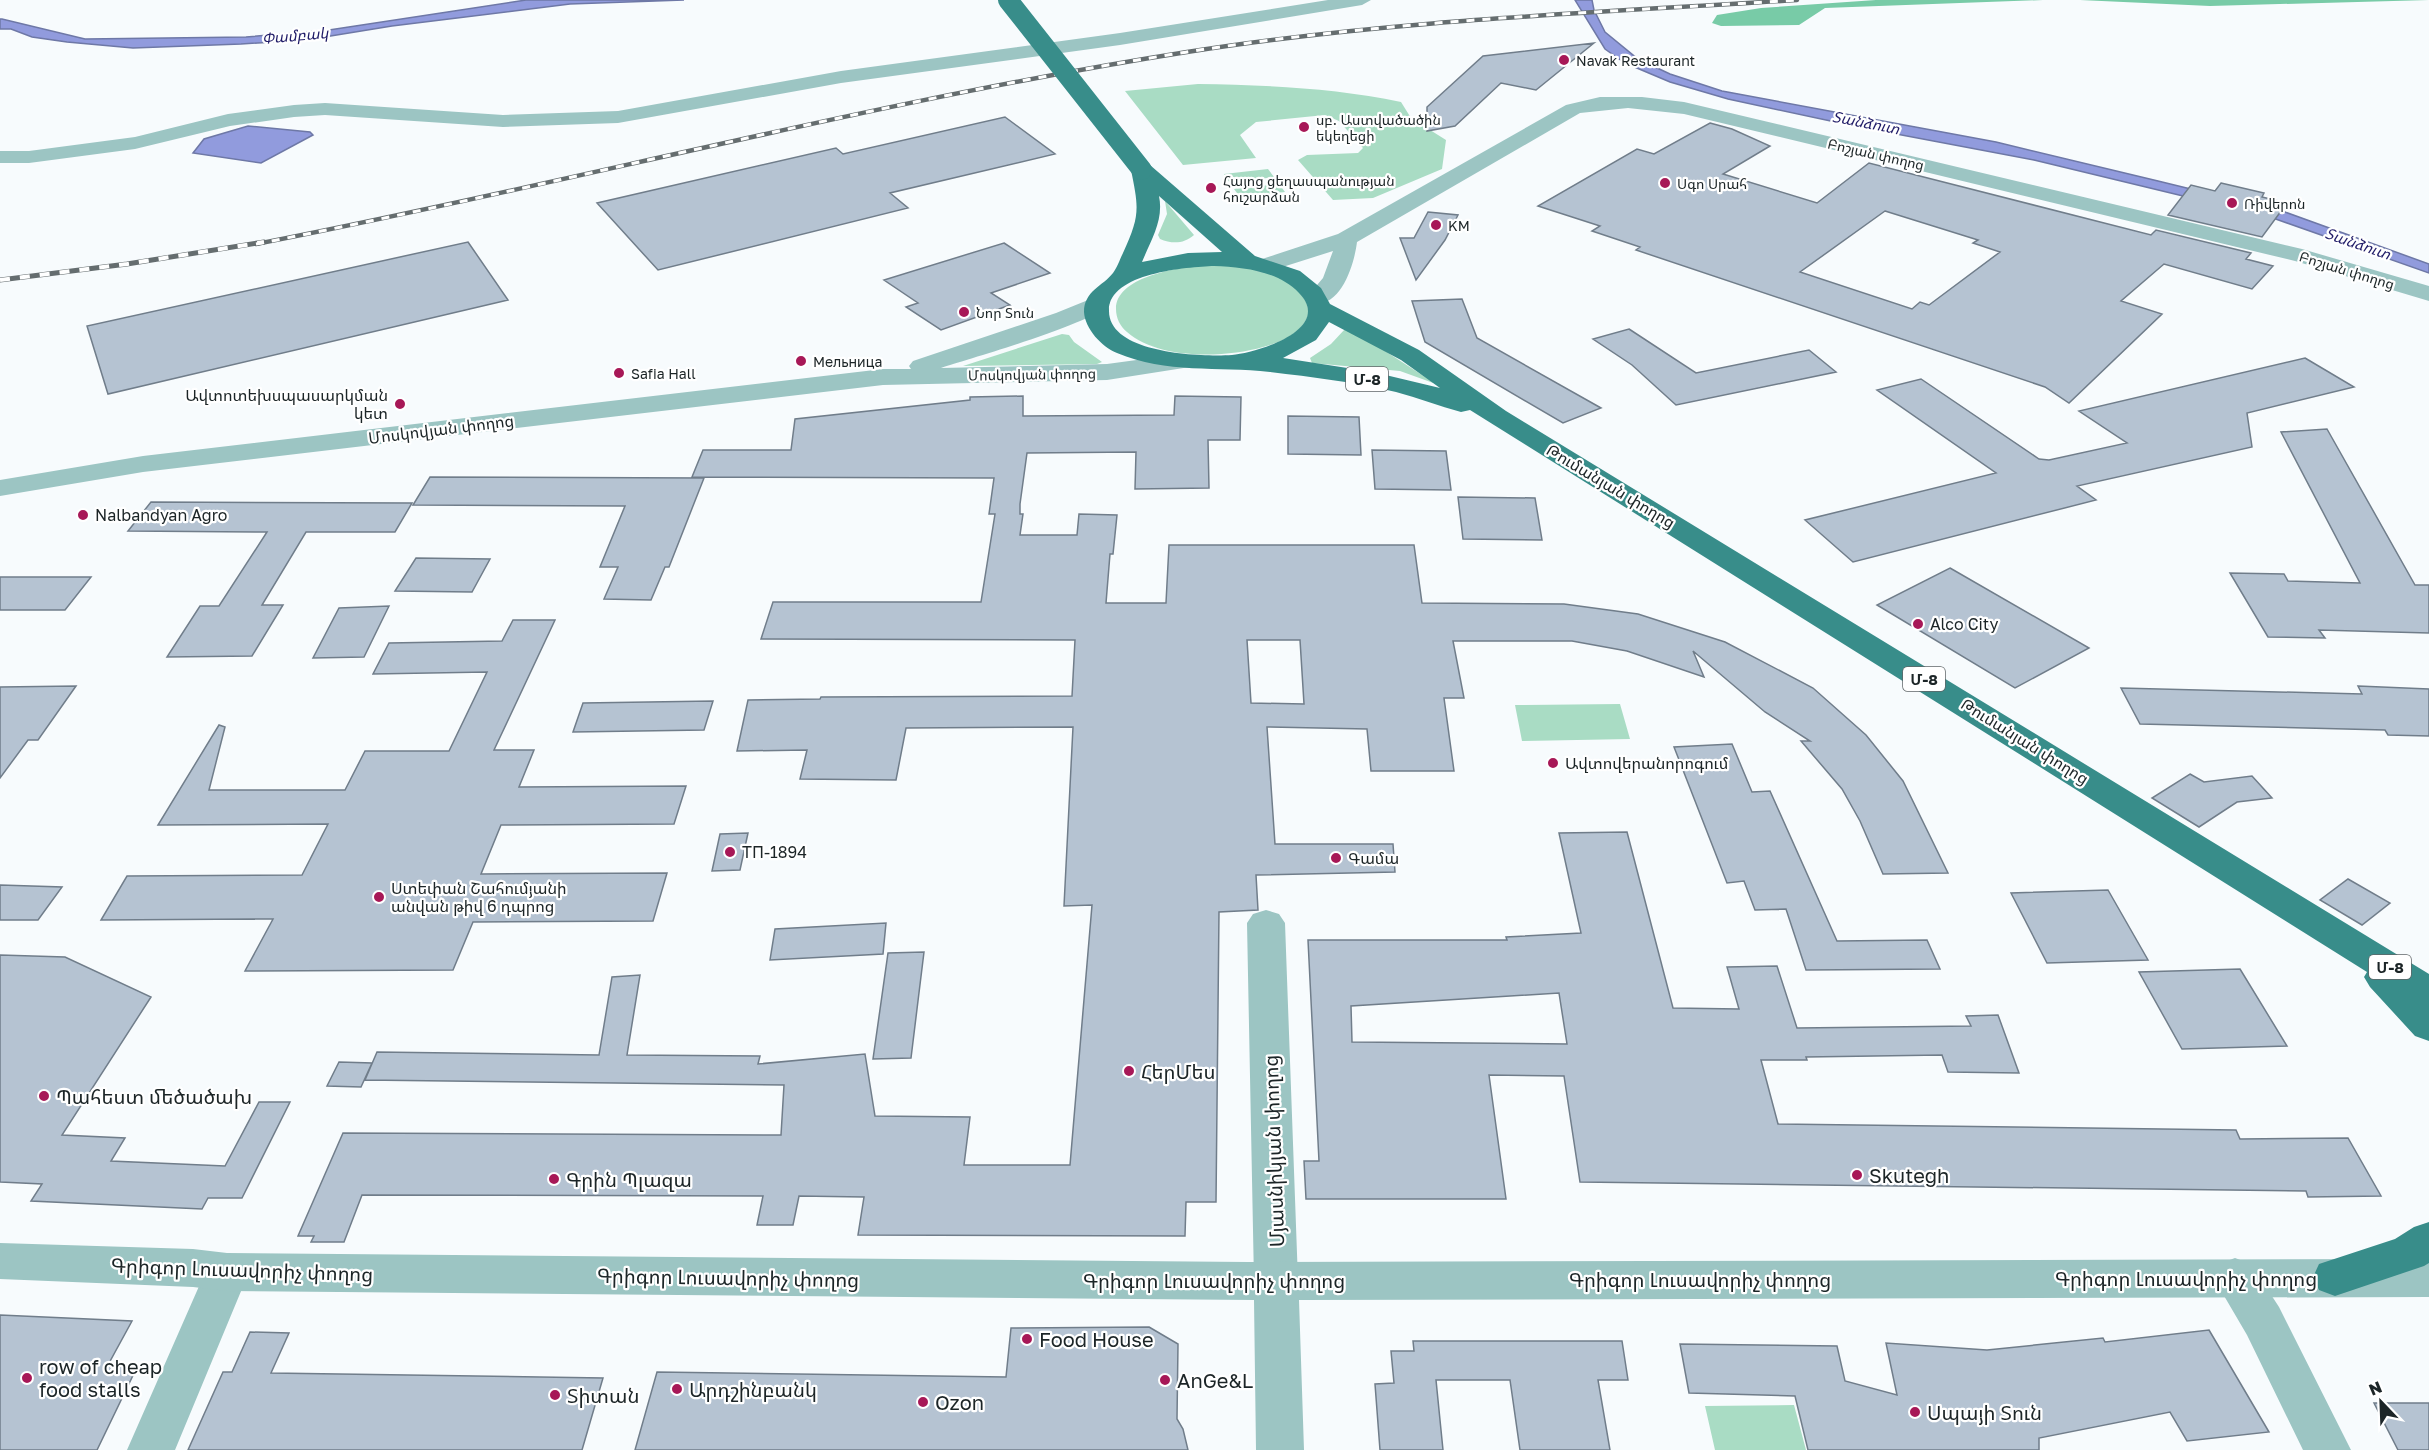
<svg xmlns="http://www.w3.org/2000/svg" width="2429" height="1450" font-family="'Golos Text','Noto Sans Armenian',sans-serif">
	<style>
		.green { fill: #a9dcc4 }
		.forest { fill: #78cba7 }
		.water { fill: #919bdd; stroke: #6e78a6; stroke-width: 1.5 }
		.building { fill: #b5c3d2; stroke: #707d8a; stroke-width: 1.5; fill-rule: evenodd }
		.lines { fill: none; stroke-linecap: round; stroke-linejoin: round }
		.minor { fill: #9cc5c3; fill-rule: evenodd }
		.tertiary { fill: #9cc5c3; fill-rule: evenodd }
		.trunk { fill: #388d8a; fill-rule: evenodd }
		.rail-far1-casing { stroke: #656d6f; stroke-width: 4.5 }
		.rail-casing { stroke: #656d6f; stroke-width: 5 }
		.rail-far1 { stroke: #fff; stroke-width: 3; stroke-dasharray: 8; stroke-linecap: butt }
		.rail { stroke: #fff; stroke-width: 4; stroke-dasharray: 10; stroke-linecap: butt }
		.trunk-bridge { stroke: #388d8a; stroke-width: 20 }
		.poi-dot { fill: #a71857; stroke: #fff; stroke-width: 2 }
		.labels { text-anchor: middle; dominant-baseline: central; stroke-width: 4.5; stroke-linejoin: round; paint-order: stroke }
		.far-poi-label { font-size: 14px; fill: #1c2527; stroke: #fff; text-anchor: start }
		.far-street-label { font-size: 14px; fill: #1c2527; stroke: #fff }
		.far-water-label { font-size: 15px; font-style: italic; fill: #1f1b67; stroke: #fff }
		.shield { fill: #fff; stroke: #606668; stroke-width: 1.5 }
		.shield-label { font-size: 15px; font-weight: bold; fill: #1c2527 }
		.poi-label { font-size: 16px; fill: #1c2527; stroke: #fff; text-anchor: start }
		.street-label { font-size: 16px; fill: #1c2527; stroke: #fff }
		.near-poi-label { font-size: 20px; fill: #1c2527; stroke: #fff; text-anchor: start }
		.near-street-label { font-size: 20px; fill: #1c2527; stroke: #fff }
	</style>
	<rect width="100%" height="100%" fill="#f7fbfd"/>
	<!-- green -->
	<path class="green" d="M1198 84C1266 85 1335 88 1401 102L1411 118 1446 140 1442 169 1373 198 1333 200 1298 160 1307 155 1358 153 1363 148 1339 121 1325 115 1256 122 1240 135 1256 158 1183 165 1125 91Z
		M1268 169 1274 177 1230 183 1224 174Z
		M1279 184 1285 192 1240 197 1234 189Z
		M1165 201 1194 235C1184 244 1172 244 1160 239L1158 235 1167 214Z
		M1198 265C1232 265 1281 266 1303 297 1307 302 1310 311 1307 318 1300 334 1279 343 1263 347 1225 358 1159 360 1127 332 1120 326 1116 318 1116 309 1116 277 1175 269 1198 265Z
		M1345 329H1351L1436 384 1400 371 1312 363 1310 358 1331 344Z
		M1062 334 1069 335 1074 342 1102 362 1097 364 963 366Z
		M1620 704 1630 739 1522 741 1515 705Z
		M1794 1405 1806 1450H1715L1705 1406Z"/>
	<!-- forest -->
	<path class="forest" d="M1876 0H2043L1825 8 1799 25 1721 26 1712 23 1717 15 1761 8Z
		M2080 0H2429L2210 6Z"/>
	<!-- water -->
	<path class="water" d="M526 0H684L570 4 392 26 306 40 241 44 133 48 67 42 32 37 11 29H0V19H2L85 39 246 37 329 30Z
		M1575 0H1592L1594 10 1605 32 1638 59 1670 74 1722 91 1996 142 2158 181 2285 212 2429 264V273L2270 217 2034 160 1854 126 1728 99 1670 82 1625 63 1605 49Z
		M248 126 310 132 313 135 261 163 193 153 204 139Z"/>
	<!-- building -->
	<path class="building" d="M1594 43 1536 90 1501 83 1455 126 1427 131V107L1483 56Z
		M1005 117 1055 154 890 193 908 208 658 270 597 203 836 148 843 154Z
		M1710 123 1732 129 1770 146 1723 174 1817 203 1869 163 2151 235 2156 230 2251 253 2246 259 2273 266 2252 289 2164 264 2121 301 2162 314 2069 403 2045 387 1636 250 1640 247 1592 231 1600 226 1538 206 1637 149 1654 154ZM1885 211 1978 240 1973 243 2000 252 1929 305 1920 302 1912 309 1800 272Z
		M2221 183 2264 193 2262 197 2287 203 2262 237 2168 215 2191 185 2215 191Z
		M1428 212 1458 215 1445 240 1416 280 1400 238H1414Z
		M468 242 508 300 108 394 87 326Z
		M1004 243 1050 273 991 293 1010 305 941 330 906 307 918 303 884 280Z
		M1462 299 1477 338 1601 408 1563 423 1425 342 1412 301Z
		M1629 329 1696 373 1809 350 1836 372 1676 405 1632 365 1593 339Z
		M2305 358 2354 387 2247 413 2252 447 2077 486 2096 500 1853 562 1805 520 1996 473 1877 390 1921 379 2039 459 2049 460 2127 443 2079 411Z
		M1023 396V416L1174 415 1175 396 1241 397 1240 440H1208L1209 488 1135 489 1136 452 1027 453 1020 504V514H1023L1020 535H1077L1079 514 1117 515 1113 554H1110L1106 603H1166L1169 545H1414L1422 603 1564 604 1638 614 1725 642 1813 688 1866 735 1903 781 1948 873 1883 874 1860 821 1842 789 1801 741H1810L1765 712 1693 651 1704 677 1627 651 1572 641H1453L1464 698H1444L1454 771H1371L1367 729 1267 727 1275 844H1393L1395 872 1256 875 1258 910 1219 912 1216 1202H1186L1185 1236 858 1235 864 1197 799 1196 793 1225H757L763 1196 362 1195 344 1242H311L314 1236H298L343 1133 781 1135 784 1085 365 1080 377 1052 599 1055 612 977 640 975 627 1055 760 1056 758 1064 865 1054 875 1116 970 1117 964 1165H1070L1092 905 1064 906 1073 727 906 728 896 780 800 779 807 750 737 751 748 700 820 699 821 697 1072 696 1075 640 761 639 773 602H981L995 514H989L994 478 692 477 703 450H791L795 419 970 400V397ZM1247 640H1300L1304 704 1251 703Z
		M1288 416 1359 417 1361 455 1288 454Z
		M2327 429 2415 585H2429V633L2319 630 2325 638 2268 637 2230 573 2284 574 2288 581 2360 583 2281 432Z
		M1372 450 1446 451 1451 490 1375 489Z
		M430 477 704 478 669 567H665L651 600 604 599 618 567H600L625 506 413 505Z
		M1458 497 1535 498 1542 540 1463 539Z
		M151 502 412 503 395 532H306L262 605H283L252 656 167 657 200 606H219L267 532 128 531Z
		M416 558 490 559 472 592 395 591Z
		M1950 568 2089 648 2015 688 1877 605Z
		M0 577H91L65 610H0Z
		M389 606 364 657 313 658 339 608Z
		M513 620H555L494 750H534L519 787 686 786 674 824 501 825 481 874 667 873 653 921 473 922 453 970 245 971 273 919 101 920 127 876 302 875 328 824 158 825 219 725 225 727 209 790H345L365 751H449L487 672 373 674 389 643 502 641Z
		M76 686 38 740H28L0 778V687Z
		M2358 686 2429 689V736L2388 735 2385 730 2140 724 2121 688 2362 694Z
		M713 701 704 730 573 732 583 703Z
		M1732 744 1752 792 1770 791 1837 941 1927 940 1940 969 1806 970 1786 909 1755 910 1744 881 1727 883 1674 747Z
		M2190 774 2204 782 2252 776 2272 798 2237 802 2199 827 2152 798Z
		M1627 832 1673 1008 1739 1009 1727 967 1777 966 1797 1028 1971 1026 1966 1016 1998 1015 2019 1073 1948 1072 1942 1055 1806 1057 1807 1060H1761L1778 1124 2236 1130 2240 1139 2348 1138 2381 1196 2308 1197 2306 1191 1580 1182 1564 1076 1489 1075 1506 1199H1306L1304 1161H1319L1308 940H1507L1506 937 1581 933 1559 833ZM1559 993 1567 1044 1352 1042 1351 1006Z
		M748 833 740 870 712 871 720 834Z
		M2348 879 2390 903 2362 925 2320 900Z
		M0 885 62 887 38 920H0Z
		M2108 890 2148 960 2047 963 2011 893Z
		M886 923 883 954 770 960 775 929Z
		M924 952 911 1058 873 1059 888 953Z
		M0 955 65 957 151 997 62 1135 125 1138 111 1161 225 1166 259 1102H290L242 1198H208L202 1209 31 1201 42 1184 0 1182Z
		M2240 969 2287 1046 2182 1049 2139 972Z
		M339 1062 372 1063 361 1087 327 1086Z
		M0 1315 132 1321 108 1365H138L97 1450H0Z
		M1149 1327 1178 1344 1177 1419 1183 1429 1188 1450H635L657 1372 1006 1377 1011 1328Z
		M2209 1330 2269 1432 2187 1441 2170 1412 2039 1438V1450H1808L1795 1396 1689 1393 1680 1344 1837 1346 1845 1381 1897 1395 1886 1343 1987 1350 2103 1338 2105 1342Z
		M250 1332 289 1333 271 1373 603 1378 582 1450H188L223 1372H232Z
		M1413 1341H1622L1628 1380H1598L1610 1450H1520L1510 1380H1436L1443 1450H1380L1375 1384 1394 1383 1391 1351H1414Z
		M2374 1403H2429V1450H2398Z"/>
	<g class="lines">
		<!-- minor -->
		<path class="minor" d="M1328 0H1371L1362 5 1120 45 841 83 618 123 503 127 325 115 294 117 230 126 135 149 29 163H0V151H29L135 137 228 114 294 105 325 103 503 115 618 111 841 71 1120 33Z
			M1266 910 1279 914 1285 923 1298 1281 1292 1294 1276 1300 1260 1294 1254 1281 1247 923 1253 914Z
			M227 1253 243 1259 249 1272 175 1450H127L211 1259Z
			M2235 1258 2251 1264 2279 1307 2351 1450H2303L2247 1335 2213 1277 2219 1264Z"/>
		<!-- tertiary -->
		<path class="tertiary" d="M1600 97H1642L1684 102 2302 249 2429 286V301L2295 261 1684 114 1628 108 1580 113 1357 242C1354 266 1340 311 1309 303L1306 298 1323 278 1333 251 1264 273 1256 271 1252 266 1256 261 1338 234 1566 105Z
			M1098 296 1107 298 1110 303C1096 323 971 358 941 368L1107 364 1181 354 1190 357 1194 362 1190 367 1107 380 883 385 143 472 0 496V480L143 456 883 369H911L909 366 913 361 1056 313Z
			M0 1243 193 1249 227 1253 1248 1262 2429 1259V1297L1299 1300 1304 1450H1256L1254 1300 227 1291 193 1287 0 1279Z"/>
		<!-- trunk -->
		<path class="trunk" d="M1142 164 1150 165 1255 256 1300 271 1321 288 1330 304 1419 350 1506 411 2429 974V1041L2415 1036 2370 987 2364 977 2367 972 1470 410 1461 412C1439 406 1418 398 1396 392 1354 382 1312 377 1270 372 1218 366 1166 374 1117 353 1102 347 1085 329 1084 312 1084 291 1103 286 1113 273 1117 268 1120 259 1123 253 1140 216 1139 209 1131 170L1134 165ZM1159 196 1222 252 1188 253 1142 262C1151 240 1164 220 1159 196ZM1214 266C1243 267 1278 271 1299 293 1334 329 1257 353 1232 355 1202 357 1109 354 1109 311 1108 273 1187 267 1214 266ZM1329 322 1401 360 1440 388 1373 372 1283 358 1316 340Z
			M2429 1222V1263L2424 1266 2335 1296 2319 1290 2313 1277 2319 1264 2395 1239 2414 1227Z"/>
		<!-- rail-far1 casing -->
		<g class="rail-far1-casing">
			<path id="rail-far1" d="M256 244C567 184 874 101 1187 52 1389 20 1593 13 1797 0"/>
		</g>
		<!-- rail casing -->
		<g class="rail-casing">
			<path id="rail" d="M0 280 127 264 264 242"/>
		</g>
		<!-- rail-far1 -->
		<use href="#rail-far1" class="rail-far1"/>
		<!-- rail -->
		<use href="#rail" class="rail"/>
		<!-- trunk-bridge -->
		<path class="trunk-bridge" d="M1008 0 1142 170"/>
	</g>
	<!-- markers -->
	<g class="poi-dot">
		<circle cx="1564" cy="60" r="6"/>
		<circle cx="1304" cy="127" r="6"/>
		<circle cx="1665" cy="183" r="6"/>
		<circle cx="1211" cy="188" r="6"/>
		<circle cx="2232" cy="203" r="6"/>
		<circle cx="1436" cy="225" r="6"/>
		<circle cx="964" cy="312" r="6"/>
		<circle cx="801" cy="361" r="6"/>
		<circle cx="619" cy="373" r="6"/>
		<circle cx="400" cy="404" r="6"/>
		<circle cx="83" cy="515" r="6"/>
		<circle cx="1918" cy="624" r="6"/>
		<circle cx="1553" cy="763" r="6"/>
		<circle cx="730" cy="852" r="6"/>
		<circle cx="1336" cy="858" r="6"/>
		<circle cx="379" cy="897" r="6"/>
		<circle cx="1129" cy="1071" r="6"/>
		<circle cx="44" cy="1096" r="6"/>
		<circle cx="1857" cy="1175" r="6"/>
		<circle cx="554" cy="1179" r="6"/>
		<circle cx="1027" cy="1339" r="6"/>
		<circle cx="27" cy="1378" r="6"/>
		<circle cx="1165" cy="1380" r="6"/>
		<circle cx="677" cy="1389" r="6"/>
		<circle cx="555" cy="1395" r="6"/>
		<circle cx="923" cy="1402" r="6"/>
		<circle cx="1915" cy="1412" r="6"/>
	</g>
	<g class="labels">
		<!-- far-poi labels -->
		<g class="far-poi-label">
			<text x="1576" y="60">Navak Restaurant</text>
			<text x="1316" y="119">սբ. Աստվածածին<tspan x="1316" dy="16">եկեղեցի</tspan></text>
			<text x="1223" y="180">Հայոց ցեղասպանության<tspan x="1223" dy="16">հուշարձան</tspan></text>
			<text x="1677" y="183">Սգո Սրահ</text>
			<text x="2244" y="203">Ռիվերոն</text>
			<text x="1448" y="225">KM</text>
			<text x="976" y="312">Նոր Տուն</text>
			<text x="813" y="361">Мельница</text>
			<text x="631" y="373">Safia Hall</text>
		</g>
		<!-- far-street labels -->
		<g class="far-street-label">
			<text transform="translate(1876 154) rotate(13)">Բոշյան փողոց</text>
			<text transform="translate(2347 270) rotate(17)">Բոշյան փողոց</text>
			<text transform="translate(1032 374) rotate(-1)">Մոսկովյան փողոց</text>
		</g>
		<!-- far-water labels -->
		<g class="far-water-label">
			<text transform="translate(295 35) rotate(-5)">Փամբակ</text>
			<text transform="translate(1866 122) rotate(11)">Տանձուտ</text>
			<text transform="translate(2358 243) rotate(19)">Տանձուտ</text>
		</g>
		<!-- shield labels -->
		<g class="shield">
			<rect x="1346" y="367" width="42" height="24" rx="4.5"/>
			<rect x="1903" y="667" width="42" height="24" rx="4.5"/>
			<rect x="2369" y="955" width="42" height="24" rx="4.5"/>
		</g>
		<g class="shield-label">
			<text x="1367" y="379">Մ-8</text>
			<text x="1924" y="679">Մ-8</text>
			<text x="2390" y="967">Մ-8</text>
		</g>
		<!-- poi labels -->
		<g class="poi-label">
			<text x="388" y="395" text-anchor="end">Ավտոտեխսպասարկման<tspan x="388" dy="18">կետ</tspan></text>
			<text x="95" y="515">Nalbandyan Agro</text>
			<text x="1930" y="624">Alco City</text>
			<text x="1565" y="763">Ավտովերանորոգում</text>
			<text x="742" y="852">ТП-1894</text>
			<text x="1348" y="858">Գամա</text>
			<text x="391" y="888">Ստեփան Շահումյանի<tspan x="391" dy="18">անվան թիվ 6 դպրոց</tspan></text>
		</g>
		<!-- street labels -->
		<g class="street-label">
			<text transform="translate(441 429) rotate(-7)">Մոսկովյան փողոց</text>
			<text transform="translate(1611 486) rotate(31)">Թումանյան փողոց</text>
			<text transform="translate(2025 741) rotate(32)">Թումանյան փողոց</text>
		</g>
		<!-- near-poi labels -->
		<g class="near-poi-label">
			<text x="1141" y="1071">ՀերՄես</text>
			<text x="56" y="1096">Պահեստ մեծածախ</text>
			<text x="1869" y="1175">Skutegh</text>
			<text x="566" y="1179">Գրին Պլազա</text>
			<text x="1039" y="1339">Food House</text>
			<text x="39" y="1366">row of cheap<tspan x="39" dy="23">food stalls</tspan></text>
			<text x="1177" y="1380">AnGe&amp;L</text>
			<text x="689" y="1389">Արդշինբանկ</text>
			<text x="567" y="1395">Տիտան</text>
			<text x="935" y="1402">Ozon</text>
			<text x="1927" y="1412">Սպայի Տուն</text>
		</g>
		<!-- near-street labels -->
		<g class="near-street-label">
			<text transform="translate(1273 1151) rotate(-92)">Մյասնիկյան փողոց</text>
			<text transform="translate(242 1269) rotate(2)">Գրիգոր Լուսավորիչ փողոց</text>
			<text transform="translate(728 1277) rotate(1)">Գրիգոր Լուսավորիչ փողոց</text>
			<text x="2186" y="1278">Գրիգոր Լուսավորիչ փողոց</text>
			<text x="1700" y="1279">Գրիգոր Լուսավորիչ փողոց</text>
			<text x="1214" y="1280">Գրիգոր Լուսավորիչ փողոց</text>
		</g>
	</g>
	<!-- north arrow -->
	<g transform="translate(2381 1402) rotate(337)" stroke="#ffffff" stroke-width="4.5" paint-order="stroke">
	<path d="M0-4.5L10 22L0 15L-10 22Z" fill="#1c2527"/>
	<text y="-9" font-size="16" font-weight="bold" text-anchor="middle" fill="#1c2527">N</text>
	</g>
</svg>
